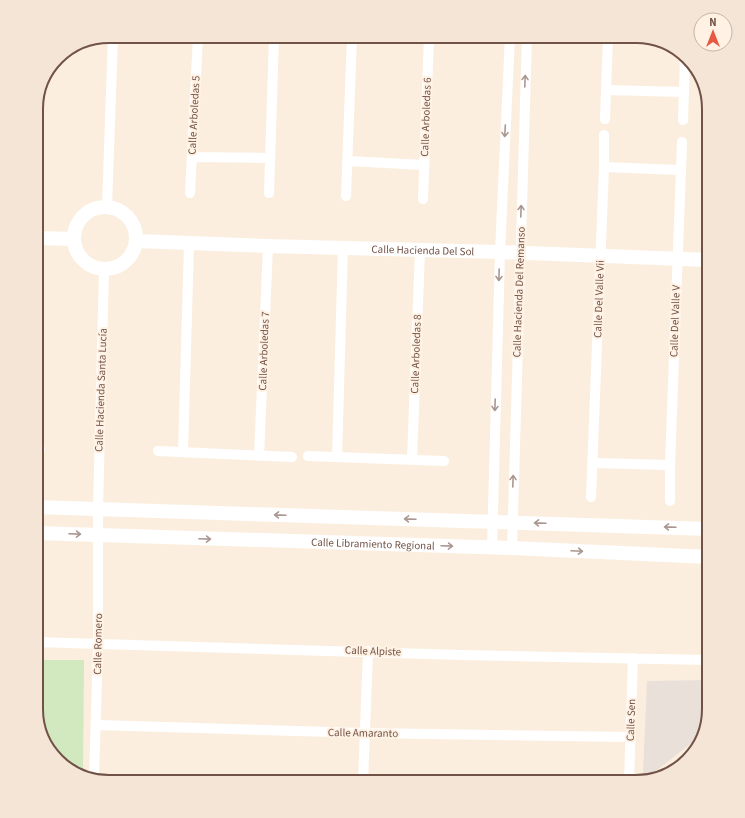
<svg xmlns="http://www.w3.org/2000/svg" width="745" height="818" font-family="'Source Sans 3',sans-serif">
	<style>
		.industrial { fill: #e9e0da }
		.green { fill: #d2e8be }
		.lines { fill: none; stroke-linecap: round; stroke-linejoin: round }
		.street { stroke: #fff; stroke-width: 10 }
		.secondary { stroke: #fff; stroke-width: 14 }
		.oneway { stroke: #aa9791 }
		.labels { text-anchor: middle; dominant-baseline: central; stroke-width: 4; stroke-linejoin: round; paint-order: stroke }
		.street-label { font-size: 11px; fill: #715247; stroke: #fff2e4 }
		.rim { fill: none; stroke: #715247; stroke-width: 2 }
	</style>
	<rect width="100%" height="100%" fill="#fceede"/>
	<!-- industrial -->
	<path class="industrial" d="M709 680V709L703 734 652 774H643L647 681Z"/>
	<!-- green -->
	<path class="green" d="M36 660H84L83 776 77 775 51 754 36 709Z"/>
	<g class="lines">
		<!-- street -->
		<path class="street" d="M606 90 684 92
			M605 119 608 36
			M683 120 685 57
			M192 157 270 158
			M348 161 424 165
			M604 167 680 170
			M190 193 198 36
			M269 193 274 36
			M346 196 352 36
			M423 199 429 36
			M107 206 113 36
			M36 449H40
			M158 451 292 457
			M183 452 189 244
			M259 456 268 246
			M308 456 444 461
			M337 457 343 248
			M412 459 420 250
			M593 463 670 465
			M591 497 604 167V135
			M670 501V465L682 142
			M492 548 500 252 510 36
			M512 548 527 36
			M36 642 461 655 709 660
			M96 725 365 733 630 737
			M94 779 98 644V509L104 270
			M363 782 368 651
			M629 782 633 658"/>
		<!-- secondary -->
		<g class="secondary">
			<circle cx="105" cy="238" r="31"/>
			<path d="M36 238 73 239"/>
			<path id="s1" d="M137 241 268 246 500 252 709 260"/>
			<path d="M36 507 709 529"/>
			<path id="s2" d="M36 533 512 548 709 557"/>
		</g>
	</g>
	<!-- one-way arrows -->
	<defs><path id="oneway-shaft" d="M-6 0H5M1.5-3L5.5 0L1.5 3" fill="none" stroke-width="1.6" stroke-linecap="round" stroke-linejoin="round"/></defs>
	<g class="oneway">
		<use href="#oneway-shaft" transform="translate(525 81) rotate(-88)"/>
		<use href="#oneway-shaft" transform="translate(505 131) rotate(93)"/>
		<use href="#oneway-shaft" transform="translate(521 211) rotate(-88)"/>
		<use href="#oneway-shaft" transform="translate(499 275) rotate(92)"/>
		<use href="#oneway-shaft" transform="translate(495 405) rotate(92)"/>
		<use href="#oneway-shaft" transform="translate(513 481) rotate(-88)"/>
		<use href="#oneway-shaft" transform="translate(280 515) rotate(-178)"/>
		<use href="#oneway-shaft" transform="translate(410 519) rotate(-178)"/>
		<use href="#oneway-shaft" transform="translate(540 523) rotate(-178)"/>
		<use href="#oneway-shaft" transform="translate(670 527) rotate(-178)"/>
		<use href="#oneway-shaft" transform="translate(75 534) rotate(2)"/>
		<use href="#oneway-shaft" transform="translate(205 539) rotate(2)"/>
		<use href="#oneway-shaft" transform="translate(447 546) rotate(2)"/>
		<use href="#oneway-shaft" transform="translate(577 551) rotate(3)"/>
	</g>
	<g class="labels">
		<!-- street labels -->
		<g class="street-label">
			<text transform="translate(194 115) rotate(-87)">Calle Arboledas 5</text>
			<text transform="translate(426 117) rotate(-88)">Calle Arboledas 6</text>
			<text stroke="none"><textPath href="#s1" startOffset="286">Calle Hacienda Del Sol</textPath></text>
			<text transform="translate(519 292) rotate(-88)">Calle Hacienda Del Remanso</text>
			<text transform="translate(599 299) rotate(-88)">Calle Del Valle Vii</text>
			<text transform="translate(675 321) rotate(-88)">Calle Del Valle V</text>
			<text transform="translate(264 351) rotate(-88)">Calle Arboledas 7</text>
			<text transform="translate(416 354) rotate(-88)">Calle Arboledas 8</text>
			<text transform="translate(101 390) rotate(-88)">Calle Hacienda Santa Lucía</text>
			<text stroke="none"><textPath href="#s2" startOffset="337">Calle Libramiento Regional</textPath></text>
			<text transform="translate(98 644) rotate(-89)">Calle Romero</text>
			<text transform="translate(373 651) rotate(2)">Calle Alpiste</text>
			<text transform="translate(631 720) rotate(-88)">Calle Sen</text>
			<text transform="translate(363 733) rotate(1)">Calle Amaranto</text>
		</g>
	</g>
	<!-- crop -->
	<path d="M0 0H745V818H0ZM109 43H636A66 66 0 0 1 702 109V709A66 66 0 0 1 636 775H109A66 66 0 0 1 43 709V109A66 66 0 0 1 109 43Z" fill="#f4e5d7" fill-rule="evenodd"/>
	<path class="rim" d="M109 43H636A66 66 0 0 1 702 109V709A66 66 0 0 1 636 775H109A66 66 0 0 1 43 709V109A66 66 0 0 1 109 43Z"/>
	<!-- north arrow -->
	<g transform="translate(713 32)"><circle r="19" fill="#fff2e4" stroke="#c6b2a5"/>
	<path d="M0-3L7 15L0 10L-7 15Z" fill="#e65a43"/>
	<text y="-6" font-size="11" font-weight="bold" text-anchor="middle" fill="#715247">N</text>
	</g>
</svg>
